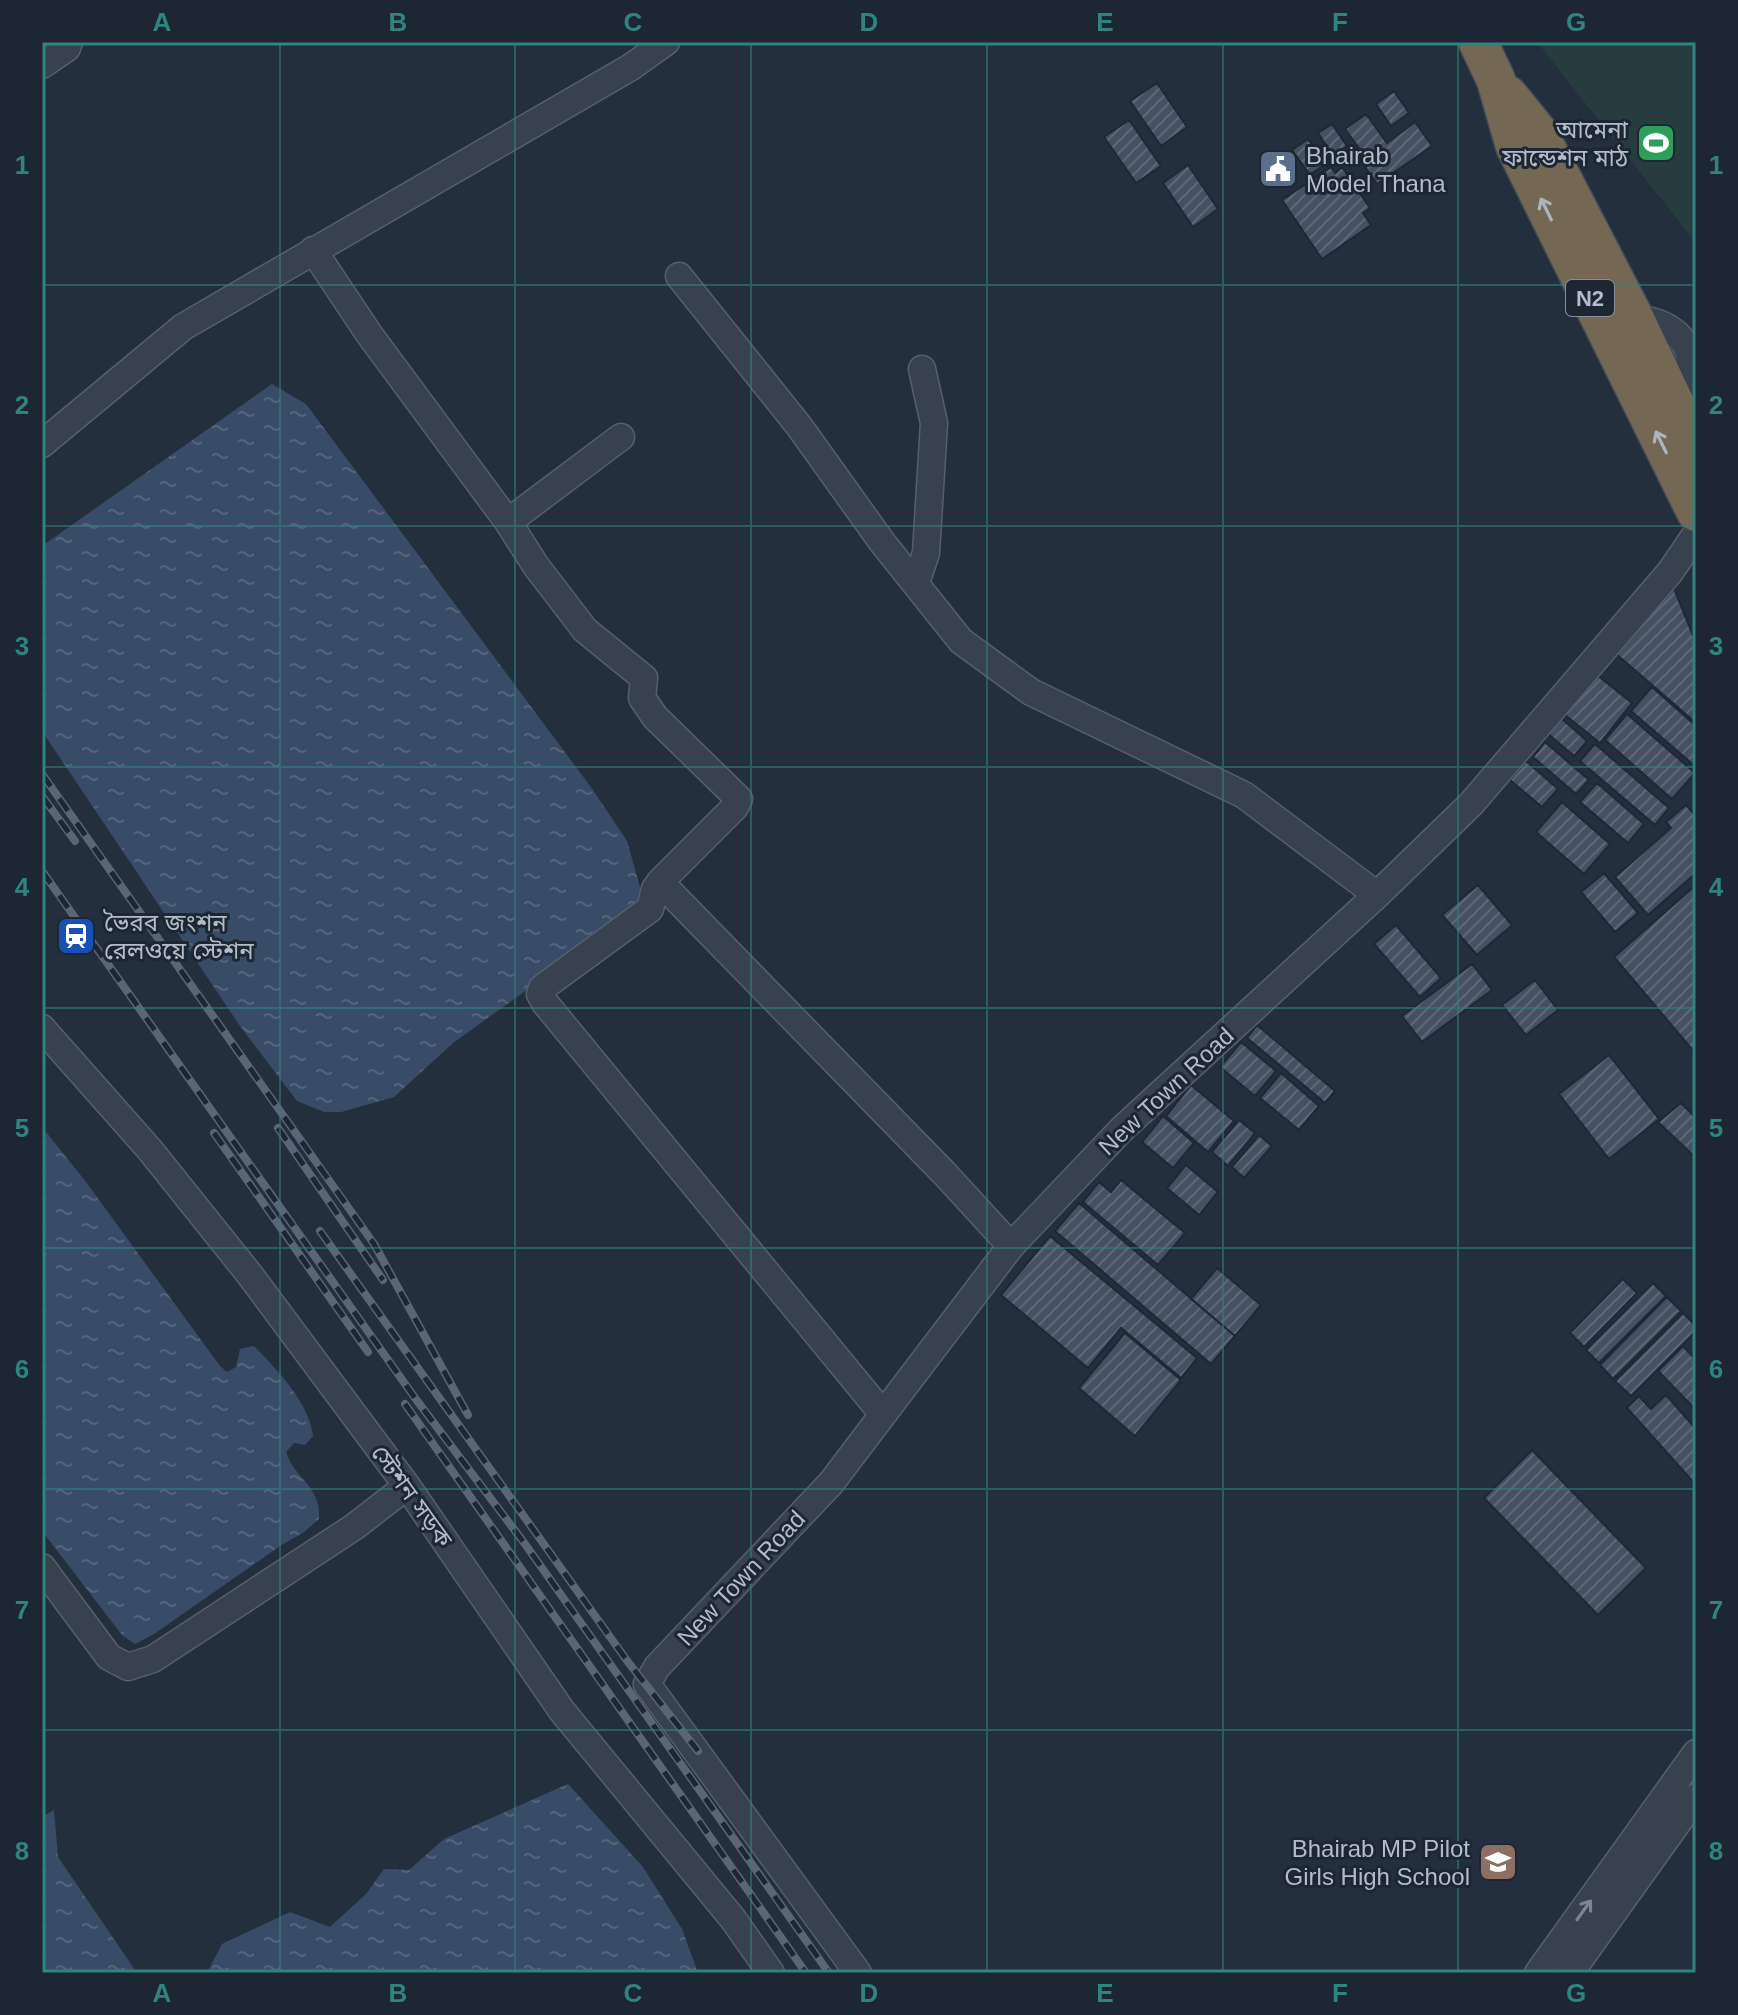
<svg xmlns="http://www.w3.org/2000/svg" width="1738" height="2015" font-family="Arial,'Noto Sans Bengali',sans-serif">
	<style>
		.green { fill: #263c3f }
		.water { fill: url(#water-ripples) }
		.building { fill: url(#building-hatch); stroke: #1f2835; stroke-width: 2 }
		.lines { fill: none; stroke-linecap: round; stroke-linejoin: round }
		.minor-casing { stroke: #565f6c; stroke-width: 29 }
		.highway-casing { stroke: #434c59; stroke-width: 41 }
		.minor { stroke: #38414e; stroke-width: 26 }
		.highway { stroke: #746855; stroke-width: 38 }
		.rail-casing { stroke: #5a6575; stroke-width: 8 }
		.rail { stroke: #1d2633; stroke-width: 5; stroke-dasharray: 15; stroke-linecap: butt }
		.oneway { stroke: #aeb4bd }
		.oneway2 { stroke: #7c8592 }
		.grid { fill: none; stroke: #308480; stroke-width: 2; stroke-opacity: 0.55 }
		.labels { text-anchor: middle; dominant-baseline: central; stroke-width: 6; stroke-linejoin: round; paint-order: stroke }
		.shield { fill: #1d2633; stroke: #878f9c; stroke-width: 2 }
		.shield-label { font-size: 22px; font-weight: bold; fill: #b4bcc9 }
		.poi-label { font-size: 24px; fill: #b4bcc9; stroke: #1d2633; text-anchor: end }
		.street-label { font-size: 24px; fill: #b4bcc9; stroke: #1d2633 }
		.neatline { fill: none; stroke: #308480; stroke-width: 3 }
		.grid-label { font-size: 26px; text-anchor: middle; font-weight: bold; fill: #308480 }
	</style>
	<defs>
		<pattern id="water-ripples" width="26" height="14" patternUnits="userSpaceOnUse" patternTransform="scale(2)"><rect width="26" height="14" fill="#394c67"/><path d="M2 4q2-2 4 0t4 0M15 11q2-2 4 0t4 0" fill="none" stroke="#53647b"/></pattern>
		<pattern id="building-hatch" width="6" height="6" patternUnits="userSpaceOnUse" patternTransform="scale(2)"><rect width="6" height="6" fill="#455162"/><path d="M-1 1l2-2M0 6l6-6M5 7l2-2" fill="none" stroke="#5d6877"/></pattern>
	</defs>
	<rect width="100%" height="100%" fill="#242f3e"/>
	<!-- green -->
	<path class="green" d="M1537 42H1696V243Z"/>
	<!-- water -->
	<path class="water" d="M272 384 306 404 593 790 627 841 645 905 453 1043 394 1097 341 1112H324L297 1101 240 1026 42 731V546Z
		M42 1127 86 1182 220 1366 227 1372 236 1367 240 1349 254 1346C277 1370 309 1402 313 1436L305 1445 294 1443 286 1452C295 1480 321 1485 319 1519L304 1532 280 1546 154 1634 135 1644 122 1635 42 1531Z
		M568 1784 643 1867 682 1929 698 1973H207L222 1944 290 1912 330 1927 367 1893 384 1869 409 1870 444 1839Z
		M54 1810 58 1857 137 1973H42V1817Z"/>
	<!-- building -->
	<path class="building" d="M1157 83 1187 127 1161 146 1130 101Z
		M1394 91 1409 113 1391 126 1376 104Z
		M1366 114 1387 143 1415 122 1432 146 1377 184 1361 161 1366 158 1345 129Z
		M1129 120 1161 166 1136 183 1104 137Z
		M1332 124 1347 146 1333 156 1318 133Z
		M1308 139 1325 164 1310 175 1292 150Z
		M1188 165 1218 209 1193 227 1163 183Z
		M1331 167 1335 173 1342 167 1370 208 1363 213 1371 225 1322 259 1282 200Z
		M1673 586 1696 643V723L1615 653Z
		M1597 675 1632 703 1600 743 1565 715Z
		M1652 687 1696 726V767L1631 711Z
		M1627 714 1695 773 1672 799 1605 740Z
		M1561 718 1587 741 1574 756 1547 733Z
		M1545 742 1589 780 1576 794 1533 757Z
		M1595 744 1669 808 1655 825 1580 761Z
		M1526 761 1558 789 1542 807 1510 780Z
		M1597 783 1644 824 1628 843 1580 802Z
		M1562 802 1610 844 1584 874 1536 832Z
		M1686 805 1696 816V873L1648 915 1615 877 1671 828 1666 822Z
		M1604 873 1638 913 1615 932 1581 892Z
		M1478 885 1512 925 1477 955 1442 915Z
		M1696 885V1054L1614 957Z
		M1396 925 1441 978 1420 997 1374 944Z
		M1472 964 1492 990 1422 1042 1402 1016Z
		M1535 980 1558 1010 1526 1035 1502 1005Z
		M1257 1025 1335 1091 1325 1103 1247 1038Z
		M1241 1042 1276 1071 1255 1096 1220 1067Z
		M1609 1055 1659 1119 1609 1159 1559 1094Z
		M1281 1073 1319 1106 1299 1130 1260 1098Z
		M1191 1085 1234 1121 1208 1152 1166 1116Z
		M1681 1103 1696 1118V1158L1658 1122Z
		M1163 1116 1194 1143 1173 1168 1142 1142Z
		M1239 1120 1255 1133 1228 1166 1212 1152Z
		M1259 1135 1272 1146 1244 1178 1232 1167Z
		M1186 1165 1218 1192 1199 1215 1167 1188Z
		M1121 1180 1185 1233 1158 1265 1083 1202 1099 1182 1111 1192Z
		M1079 1203 1235 1336 1211 1364 1055 1231Z
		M1050 1236 1197 1358 1181 1378 1121 1328 1088 1368 1001 1295Z
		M1217 1268 1261 1305 1235 1336 1191 1299Z
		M1623 1279 1637 1293 1584 1347 1570 1333Z
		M1653 1283 1666 1296 1599 1363 1586 1350Z
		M1667 1297 1681 1311 1613 1379 1600 1365Z
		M1683 1313 1696 1326V1331L1631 1396 1615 1381Z
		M1125 1333 1181 1380 1135 1436 1079 1388Z
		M1683 1346 1696 1360V1410L1658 1371Z
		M1666 1395 1696 1429V1485L1627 1408 1639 1396 1651 1409Z
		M1532 1450 1646 1568 1598 1615 1484 1498Z"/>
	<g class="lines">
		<!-- minor casing -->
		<g class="minor-casing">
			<path id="minor" d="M42 65 67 48 69 42
				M313 250 369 334 508 522 536 566 585 630 644 678 642 698 655 717 739 799 735 807 660 882 655 889 650 909 542 988 540 994 545 1003 882 1413
				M679 276 799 426 882 542 961 641 1031 692 1244 795 1377 895
				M1625 323C1650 312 1690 332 1690 362 1690 378 1681 390 1674 403
				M42 444 183 327 631 67 666 42
				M508 522 621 437
				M916 583 926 553 934 423 922 369
				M660 882 945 1174 1011 1246
				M42 1028 150 1150 250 1275 407 1486 562 1711 733 1919 771 1973
				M42 1567 109 1657 128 1667 153 1659 354 1527 407 1486
				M858 1973 647 1684 657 1667 831 1483 1011 1246 1122 1129 1377 895 1471 804 1670 572 1696 534
				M1538 1973 1696 1753
				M1570 1973 1696 1797"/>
		</g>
		<!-- highway casing -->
		<g class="highway-casing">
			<path id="highway" d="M1478 42 1496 80 1515 146 1696 512
				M1508 95 1538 132 1635 319 1696 448"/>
		</g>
		<!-- minor -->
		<use href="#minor" class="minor"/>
		<!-- highway -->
		<use href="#highway" class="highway"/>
		<!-- rail casing -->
		<g class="rail-casing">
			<path id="rail" d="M42 774 374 1244 468 1415
				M42 796 75 841
				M42 871 415 1398 525 1544 829 1973
				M278 1128 383 1280
				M214 1133 368 1352
				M320 1231 628 1662 698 1751
				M405 1404 806 1973"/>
		</g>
		<!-- rail -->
		<use href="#rail" class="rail"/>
	</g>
	<!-- one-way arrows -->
	<defs><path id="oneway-shaft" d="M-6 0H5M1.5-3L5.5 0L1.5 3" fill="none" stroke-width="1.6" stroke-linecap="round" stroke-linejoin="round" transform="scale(2)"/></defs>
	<g class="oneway">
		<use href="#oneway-shaft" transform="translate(1546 209) rotate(-116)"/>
		<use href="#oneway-shaft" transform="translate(1661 442) rotate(-116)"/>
	</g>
	<use class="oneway2" href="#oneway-shaft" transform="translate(1584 1910) rotate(-54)"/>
	<!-- grid -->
	<path class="grid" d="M280 42V1973M515 42V1973M751 42V1973M987 42V1973M1223 42V1973M1458 42V1973M42 285H1696M42 526H1696M42 767H1696M42 1008H1696M42 1248H1696M42 1489H1696M42 1730H1696"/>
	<!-- icons -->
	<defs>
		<g id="stadium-square" transform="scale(2)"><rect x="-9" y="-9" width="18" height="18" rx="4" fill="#2e9e5b" stroke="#1d2633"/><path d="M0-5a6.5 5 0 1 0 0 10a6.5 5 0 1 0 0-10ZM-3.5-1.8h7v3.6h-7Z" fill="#fff"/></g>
		<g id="civic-square" transform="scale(2)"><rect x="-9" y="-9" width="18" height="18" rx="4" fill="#5c6f8a" stroke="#1d2633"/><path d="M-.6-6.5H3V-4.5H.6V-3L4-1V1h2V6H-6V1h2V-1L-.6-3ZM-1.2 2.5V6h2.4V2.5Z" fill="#fff"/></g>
		<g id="station-square" transform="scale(2)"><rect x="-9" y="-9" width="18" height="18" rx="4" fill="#1a4fb4" stroke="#1d2633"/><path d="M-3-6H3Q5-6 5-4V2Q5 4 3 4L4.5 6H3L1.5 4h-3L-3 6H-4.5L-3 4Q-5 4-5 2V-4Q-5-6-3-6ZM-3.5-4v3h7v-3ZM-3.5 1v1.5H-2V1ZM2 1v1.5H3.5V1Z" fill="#fff"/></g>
		<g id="school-square" transform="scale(2)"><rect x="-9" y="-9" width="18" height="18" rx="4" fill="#8d6e63" stroke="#1d2633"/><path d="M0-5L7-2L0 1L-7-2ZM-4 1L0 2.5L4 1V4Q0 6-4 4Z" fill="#fff"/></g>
	</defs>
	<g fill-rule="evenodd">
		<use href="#stadium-square" x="1656" y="143"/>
		<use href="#civic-square" x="1278" y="169"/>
		<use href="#station-square" x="76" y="936"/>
		<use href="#school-square" x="1498" y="1862"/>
	</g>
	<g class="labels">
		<!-- shield labels -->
		<rect class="shield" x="1566" y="280" width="48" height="36" rx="6"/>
		<g class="shield-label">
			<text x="1590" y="298">N2</text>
		</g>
		<!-- poi labels -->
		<g class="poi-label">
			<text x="1628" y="129">আমেনা<tspan x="1628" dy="28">ফান্ডেশন মাঠ</tspan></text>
			<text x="1306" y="155" text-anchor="start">Bhairab<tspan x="1306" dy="28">Model Thana</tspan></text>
			<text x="104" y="922" text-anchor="start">ভৈরব জংশন<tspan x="104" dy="28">রেলওয়ে স্টেশন</tspan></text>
			<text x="1470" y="1848">Bhairab MP Pilot<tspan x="1470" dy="28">Girls High School</tspan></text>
		</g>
		<!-- street labels -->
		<g class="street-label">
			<text transform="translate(1166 1091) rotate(-43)">New Town Road</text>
			<text transform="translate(412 1496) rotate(54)">স্টেশন সড়ক</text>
			<text transform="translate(741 1578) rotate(-47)">New Town Road</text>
		</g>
	</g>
	<!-- border -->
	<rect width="1738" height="2015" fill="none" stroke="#1d2633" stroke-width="88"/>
	<rect x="44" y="44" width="1650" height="1927" class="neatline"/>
	<g class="grid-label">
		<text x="162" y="31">A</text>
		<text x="398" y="31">B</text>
		<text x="633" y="31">C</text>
		<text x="869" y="31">D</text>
		<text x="1105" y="31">E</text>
		<text x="1340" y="31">F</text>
		<text x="1576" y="31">G</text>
		<text x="22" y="174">1</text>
		<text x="1716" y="174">1</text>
		<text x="22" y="414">2</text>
		<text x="1716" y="414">2</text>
		<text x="22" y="655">3</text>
		<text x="1716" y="655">3</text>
		<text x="22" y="896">4</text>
		<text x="1716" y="896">4</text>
		<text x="22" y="1137">5</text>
		<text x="1716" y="1137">5</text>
		<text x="22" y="1378">6</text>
		<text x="1716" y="1378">6</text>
		<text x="22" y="1619">7</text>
		<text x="1716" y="1619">7</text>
		<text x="22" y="1860">8</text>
		<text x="1716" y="1860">8</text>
		<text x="162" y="2002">A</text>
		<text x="398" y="2002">B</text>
		<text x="633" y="2002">C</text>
		<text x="869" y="2002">D</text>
		<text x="1105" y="2002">E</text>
		<text x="1340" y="2002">F</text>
		<text x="1576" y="2002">G</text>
	</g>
</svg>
